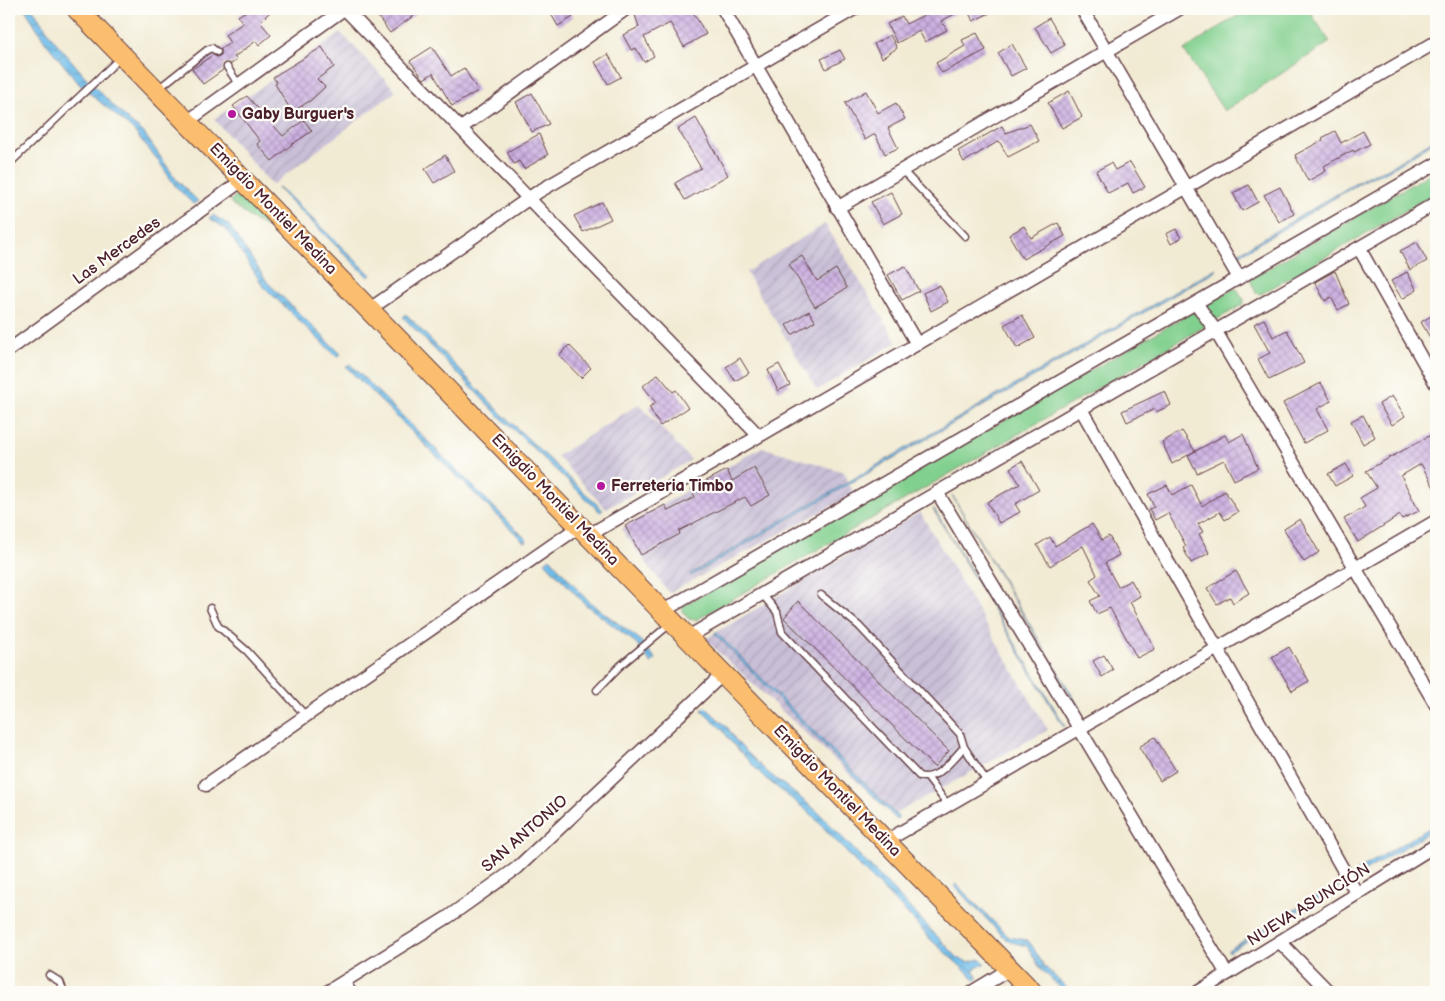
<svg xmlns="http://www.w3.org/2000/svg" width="1445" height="1001" font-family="'Balsamiq Sans',sans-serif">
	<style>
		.industrial { fill: url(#industrial-furrows) }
		.grass { fill: #82d08f; stroke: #66785d }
		.water { fill: url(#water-waves); stroke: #5d6e8a }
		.building { fill: url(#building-cross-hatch) }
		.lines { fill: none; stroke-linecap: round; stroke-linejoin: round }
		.lane-casing { stroke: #633e44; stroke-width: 9 }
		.street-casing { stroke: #633e44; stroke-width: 15 }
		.primary-casing { stroke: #633e44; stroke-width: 22 }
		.lane { stroke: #fff; stroke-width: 6 }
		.street { stroke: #fff; stroke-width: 12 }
		.primary { stroke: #fbbd6e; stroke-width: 20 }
		.poi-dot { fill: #b5179e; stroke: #fdfcf7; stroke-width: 2 }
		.labels { text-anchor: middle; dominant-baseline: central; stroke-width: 4.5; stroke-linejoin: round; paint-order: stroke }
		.poi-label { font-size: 16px; font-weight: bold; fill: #4a1f2b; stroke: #fdfcf7; text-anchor: start }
		.street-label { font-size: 16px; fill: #4a1f2b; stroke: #fdfcf7 }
	</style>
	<defs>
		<pattern id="industrial-furrows" width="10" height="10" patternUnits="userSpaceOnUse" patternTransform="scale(1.25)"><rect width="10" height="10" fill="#c9bfd7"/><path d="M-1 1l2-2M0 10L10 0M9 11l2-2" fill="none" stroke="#aea4b9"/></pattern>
		<pattern id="water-waves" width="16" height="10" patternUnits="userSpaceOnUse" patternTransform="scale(1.25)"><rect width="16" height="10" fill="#70bdea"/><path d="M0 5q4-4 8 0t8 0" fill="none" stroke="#5e99be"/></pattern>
		<pattern id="building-cross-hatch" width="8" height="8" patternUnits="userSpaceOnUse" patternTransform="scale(1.25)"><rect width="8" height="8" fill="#ccb1e2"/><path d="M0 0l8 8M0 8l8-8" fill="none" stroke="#a88fb7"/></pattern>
	</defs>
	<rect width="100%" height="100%" fill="#fdfcf7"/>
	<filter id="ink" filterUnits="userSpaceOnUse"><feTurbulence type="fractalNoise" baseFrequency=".02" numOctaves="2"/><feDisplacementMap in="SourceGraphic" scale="10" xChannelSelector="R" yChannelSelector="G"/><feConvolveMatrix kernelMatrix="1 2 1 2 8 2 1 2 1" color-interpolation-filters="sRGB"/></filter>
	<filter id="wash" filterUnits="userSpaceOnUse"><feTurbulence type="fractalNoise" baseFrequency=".0096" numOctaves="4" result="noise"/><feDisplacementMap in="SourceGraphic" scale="20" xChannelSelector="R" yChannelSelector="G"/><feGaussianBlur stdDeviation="1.12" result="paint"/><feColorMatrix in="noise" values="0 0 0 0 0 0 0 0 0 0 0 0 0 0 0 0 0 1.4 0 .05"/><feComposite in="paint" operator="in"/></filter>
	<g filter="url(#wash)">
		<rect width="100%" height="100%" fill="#f2ebd4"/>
		<!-- industrial -->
		<path class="industrial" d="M341 33 396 91 272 185 214 119Z
			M825 224 897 342 817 390 746 272Z
			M639 404 691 460 606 509 557 456Z
			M762 447 844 472 854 494 669 593 621 529Z
			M920 512 1048 730 893 815 705 639Z"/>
		<!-- grass -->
		<path class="grass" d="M1248 9H1308L1330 42 1224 111 1184 50Z
			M1436 170V193L1261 294 1256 293 1250 279Z
			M237 195 246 197 275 231 253 220 232 204 230 201Z
			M1232 289H1237L1244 300 1242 305 696 620 689 619 682 611 683 606Z"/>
		<!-- water -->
		<path class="water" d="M25 9H33L53 39 88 80 130 122 143 132 176 179 198 201 193 204 176 187 157 159 133 130 80 85 46 43Z
			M1436 138V140L1386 172 1368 178 1236 257 1235 255 1369 175 1387 169Z
			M279 187 371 275 368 277 277 188Z
			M213 215 229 225 268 283 341 354 337 357 264 287 226 229 209 218Z
			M1216 268 1217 270 691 576 690 574Z
			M406 314 501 413 603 510 600 512 499 416 403 317Z
			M350 364 527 540 525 543 346 367Z
			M952 495 1081 710H1079Z
			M933 509H934L1065 726H1063Z
			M550 558 587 600 639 639 656 659 651 663 636 643 586 605 545 562Z
			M716 632 899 818 897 820 714 633Z
			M705 707 728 728 736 741 766 771 817 811 958 958 968 962 981 959 985 963 973 970 978 977 976 980 931 940 907 913 860 867 811 814 764 777 731 742 723 730 702 710Z
			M1436 824V828L1360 874 1358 870Z
			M1341 882 1343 884 1229 952 1228 950Z
			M956 884 1009 937 1027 940 1031 944 1044 966 1071 992H1065L1040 968 1027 946 1011 942 1004 937 954 886Z"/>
		<g id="blocks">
			<!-- building -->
			<path class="building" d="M249 9H273L260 22 271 35 259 45 256 41 234 57 237 60 231 64 224 63 223 70 203 84 192 69 213 55 217 57 221 55V49L230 43 225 35 243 23 238 16Z
				M372 9H423L390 33Z
				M548 9H568L573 17 558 26Z
				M647 9 650 14 660 9H691L706 34 684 47 670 23 644 37 654 56 644 62 636 48 631 50 623 35 639 27 635 15Z
				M936 9H965L941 21 947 30 925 42 919 31 897 43 887 24 902 16 906 24Z
				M967 9H998L973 21Z
				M1049 18 1065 45 1051 53 1035 27Z
				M977 33 986 50 942 73 936 63 965 46 962 40Z
				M890 35 897 48 882 58 874 44Z
				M1012 44 1026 68 1011 76 998 53Z
				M322 47 334 67 317 79 325 87 311 100 292 112 275 84 277 83 273 77Z
				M432 47 451 76 464 68 478 91 452 106 433 73 424 79 410 61Z
				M840 50 845 59 826 69 821 59Z
				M608 54 621 77 608 84 595 62Z
				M866 91 878 113 896 103 905 119 888 128 898 148 885 154 875 134 865 140 845 103Z
				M1069 91 1082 117 1062 128 1048 103Z
				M532 93 549 124 532 132 516 102Z
				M247 96 283 136 304 120 312 131 291 145 272 161 257 144 260 141 233 106Z
				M696 118 728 175 685 200 675 183 701 168 678 129Z
				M1030 124 1039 141 1008 157 999 141 964 162 958 151 1002 126 1006 133Z
				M1335 131 1341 143 1363 131 1370 144 1354 152 1353 150 1324 166 1326 171 1308 181 1295 155 1323 140 1322 138Z
				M539 134 548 155 524 169 519 161 514 164 507 152Z
				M445 155 454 171 434 183 425 169Z
				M1130 162 1145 187 1133 193 1128 183 1108 193 1096 171 1111 163 1115 170Z
				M1249 185 1258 202 1242 211 1233 193Z
				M1280 187 1294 214 1279 222 1264 195Z
				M891 192 902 214 883 224 871 202Z
				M602 202 611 219 583 232 574 216Z
				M1058 223 1065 236 1023 259 1009 235 1024 226 1031 238Z
				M1176 229 1181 238 1171 244 1166 234Z
				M1417 242 1427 261 1410 270 1400 251Z
				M802 256 817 281 836 269 847 288 815 307 789 264Z
				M905 266 919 291 902 300 888 275Z
				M1335 271 1349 304 1338 310 1331 297 1325 301 1315 282Z
				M1407 272 1417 290 1402 299 1391 281Z
				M940 285 948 302 931 311 923 293Z
				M809 311 815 321 792 335 786 325Z
				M1436 313V348L1421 322Z
				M1022 315 1035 338 1017 348 1004 325Z
				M1264 319 1273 337 1287 330 1304 363 1269 380 1258 359 1270 353 1254 324Z
				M569 345 591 368 581 378 559 355Z
				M740 358 749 373 735 381 726 367Z
				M779 364 790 385 778 391 768 370Z
				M658 374 673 392 676 390 688 408 660 426 649 407 656 403 643 386Z
				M1321 383 1331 401 1317 409 1328 430 1304 443 1283 403Z
				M1165 391 1171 405 1156 412 1155 409 1127 422 1122 411Z
				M1392 396 1405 416 1392 425 1379 404Z
				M1363 415 1375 437 1363 444 1351 421Z
				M1182 431 1195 451 1172 464 1162 442Z
				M1436 432V491L1421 464 1401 476 1419 511 1402 519 1400 515 1358 542 1344 519 1365 507 1360 498 1377 488 1366 471Z
				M1243 434 1258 468 1234 480 1224 460 1197 473 1188 455 1225 435 1229 442Z
				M1022 461 1039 490 1015 504 1020 512 999 523 987 502 1020 484 1010 468Z
				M1346 464 1353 476 1335 486 1328 474Z
				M754 468 770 495 751 506 745 497 705 517 679 531 680 534 641 555 625 526 665 505 668 511 695 497 691 489 727 470 732 481Z
				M1167 485 1172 495 1191 485 1202 506 1225 491 1238 512 1225 520 1220 512 1198 524 1203 532 1199 534 1209 553 1191 563 1183 548 1186 546 1168 513 1155 520 1149 509 1154 507 1148 494Z
				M1300 519 1319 552 1304 562 1284 529Z
				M1092 524 1102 540 1109 536 1119 555 1105 563 1118 587 1131 580 1140 596 1130 602 1155 649 1137 658 1110 608 1097 614 1090 601 1100 596 1090 580 1097 575 1083 546 1050 566 1037 545 1050 537 1055 546Z
				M1236 571 1249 593 1233 603 1230 597 1217 604 1207 588Z
				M798 601 949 751 934 767 784 618Z
				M1289 647 1309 681 1292 691 1272 657Z
				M1104 655 1113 670 1102 677 1093 661Z
				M1155 737 1176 771 1160 781 1139 747Z"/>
		</g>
	</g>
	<g filter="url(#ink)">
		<use href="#blocks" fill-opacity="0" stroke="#633e44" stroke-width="1"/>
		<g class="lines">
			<!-- lane casing -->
			<g class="lane-casing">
				<path id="lane" d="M227 67 239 85
					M158 89 207 50 212 48 217 52
					M9 164 120 58
					M902 170 965 236
					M762 594 777 612 782 632 919 776C937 782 953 759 964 747L960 734 859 626 821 595
					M210 608 218 626 247 651 306 716
					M597 690 620 666 670 624
					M964 747 987 782
					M927 777 948 805
					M49 975 60 982 64 992
					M345 981 354 992"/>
			</g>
			<!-- street casing -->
			<g class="street-casing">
				<path id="street" d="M345 9 759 436
					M723 9 917 344
					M1082 9 1239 278
					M188 121 344 9
					M461 128 626 9
					M837 208 1179 9
					M1359 248 1436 384
					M1196 303 1215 330 1436 705
					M370 309 538 192 854 9
					M9 350 244 179
					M1081 409 1357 894
					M937 492 1227 974
					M589 535 1436 42
					M663 611 1436 164
					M688 637 1436 203
					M206 785 580 526
					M886 841 1436 521
					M1280 942 1329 992
					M327 992 448 917 517 868 724 673
					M972 992 1010 969
					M1198 992 1436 845"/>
			</g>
			<!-- primary casing -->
			<g class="primary-casing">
				<path id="primary" d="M77 9 1032 992"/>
			</g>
			<!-- lane -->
			<use href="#lane" class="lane"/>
			<!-- street -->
			<use href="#street" class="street"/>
			<!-- primary -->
			<use href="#primary" class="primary"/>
		</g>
	</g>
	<!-- markers -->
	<g class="poi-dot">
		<circle cx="232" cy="114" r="5"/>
		<circle cx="601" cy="486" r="5"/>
	</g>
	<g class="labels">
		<!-- poi labels -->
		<g class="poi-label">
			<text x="242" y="114">Gaby Burguer's</text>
			<text x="611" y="486">Ferreteria Timbo</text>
		</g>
		<!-- street labels -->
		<g class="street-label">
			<text transform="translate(273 209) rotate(46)">Emigdio Montiel Medina</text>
			<text transform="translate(117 251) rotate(-36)">Las Mercedes</text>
			<text transform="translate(555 500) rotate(46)">Emigdio Montiel Medina</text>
			<text transform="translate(837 791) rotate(46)">Emigdio Montiel Medina</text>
			<text transform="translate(525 834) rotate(-41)">SAN ANTONIO</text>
			<text transform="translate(1309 905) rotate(-32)">NUEVA ASUNCIÓN</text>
		</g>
	</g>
	<!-- margin -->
	<rect width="1445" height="1001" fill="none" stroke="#fdfcf7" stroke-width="30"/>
</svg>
